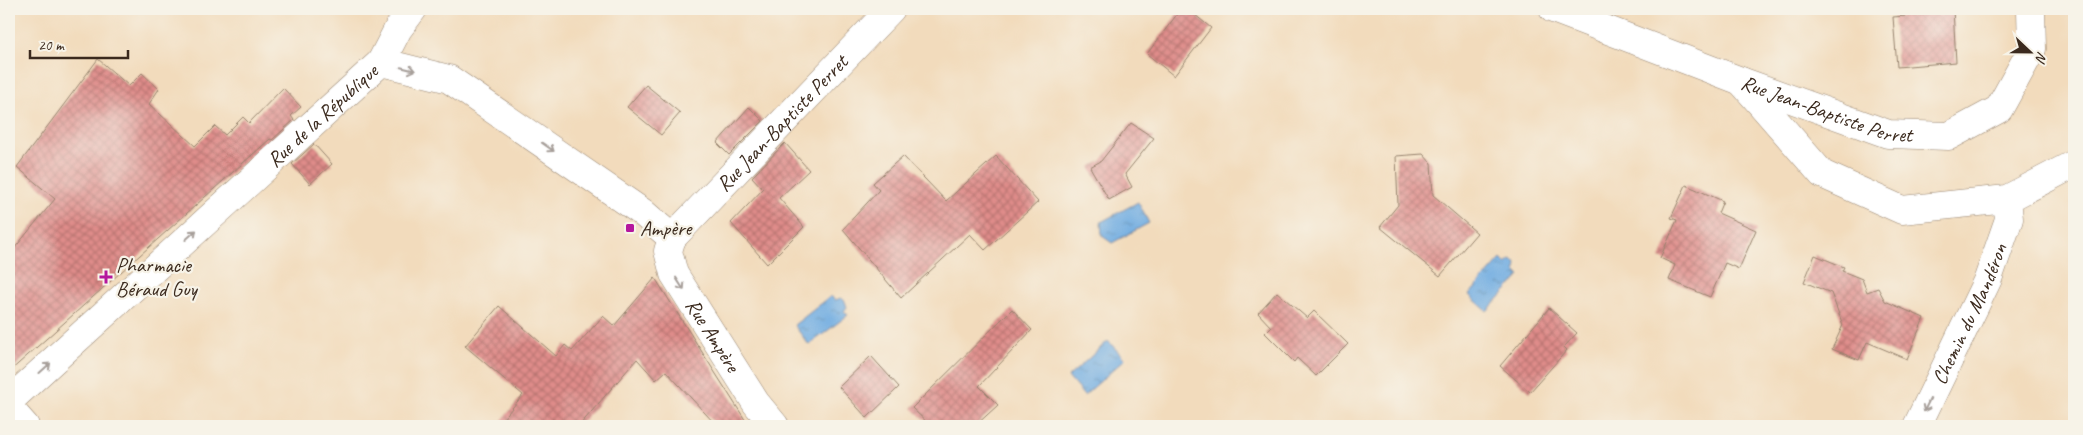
<svg xmlns="http://www.w3.org/2000/svg" width="2083" height="435" font-family="Caveat,sans-serif">
	<style>
		.water { fill: url(#water-ripples); stroke: #556b80 }
		.building { fill: url(#building-cross-hatch) }
		.lines { fill: none; stroke-linecap: round; stroke-linejoin: round }
		.street-casing { stroke: #96826d; stroke-width: 29 }
		.secondary-casing { stroke: #96826d; stroke-width: 29 }
		.street { stroke: #fff; stroke-width: 28 }
		.secondary { stroke: #fff; stroke-width: 28 }
		.oneway { stroke: #a79f9a }
		.poi-dot { fill: #b5179e; stroke: #f7f3e8; stroke-width: 2 }
		.labels { text-anchor: middle; dominant-baseline: central; stroke-width: 4.5; stroke-linejoin: round; paint-order: stroke }
		.street-label { font-size: 21px; fill: #3b2a1e; stroke: #f7f3e8 }
		.poi-label { font-size: 21px; fill: #3b2a1e; stroke: #f7f3e8; text-anchor: start }
	</style>
	<defs>
		<pattern id="water-ripples" width="26" height="14" patternUnits="userSpaceOnUse" patternTransform="scale(1.25)"><rect width="26" height="14" fill="#6face1"/><path d="M2 4q2-2 4 0t4 0M15 11q2-2 4 0t4 0" fill="none" stroke="#5c8cb6"/></pattern>
		<pattern id="building-cross-hatch" width="8" height="8" patternUnits="userSpaceOnUse" patternTransform="scale(1.25)"><rect width="8" height="8" fill="#df8c8a"/><path d="M0 0l8 8M0 8l8-8" fill="none" stroke="#b67370"/></pattern>
	</defs>
	<rect width="100%" height="100%" fill="#f7f3e8"/>
	<filter id="ink" filterUnits="userSpaceOnUse"><feTurbulence type="fractalNoise" baseFrequency=".02" numOctaves="2"/><feDisplacementMap in="SourceGraphic" scale="10" xChannelSelector="R" yChannelSelector="G"/><feConvolveMatrix kernelMatrix="1 2 1 2 8 2 1 2 1" color-interpolation-filters="sRGB"/></filter>
	<filter id="wash" filterUnits="userSpaceOnUse"><feTurbulence type="fractalNoise" baseFrequency=".0096" numOctaves="4" result="noise"/><feDisplacementMap in="SourceGraphic" scale="20" xChannelSelector="R" yChannelSelector="G"/><feGaussianBlur stdDeviation="1.12" result="paint"/><feColorMatrix in="noise" values="0 0 0 0 0 0 0 0 0 0 0 0 0 0 0 0 0 1.4 0 .05"/><feComposite in="paint" operator="in"/></filter>
	<g filter="url(#wash)">
		<rect width="100%" height="100%" fill="#f2dbbc"/>
		<!-- water -->
		<path class="water" d="M1138 202 1149 223 1112 243 1102 236 1101 222Z
			M1501 259 1506 264 1511 260 1515 262 1517 267 1515 271 1520 276 1487 311 1469 295Z
			M831 296 835 300 841 298 845 301 847 307 844 311 848 315 809 345 794 325Z
			M1108 341 1125 359 1084 396 1068 377Z"/>
		<g id="blocks">
			<!-- building -->
			<path class="building" d="M1181 9H1188L1211 28 1174 76 1147 54Z
				M1904 9H1953L1956 62 1897 67 1893 17 1905 16Z
				M98 59 129 86 142 73 159 89 149 104 195 146 215 126 225 135 243 117 249 123 283 88 301 107 291 116 294 120 272 140 270 139 9 372V255L55 199 17 167Z
				M646 85 680 113 661 135 627 107Z
				M749 107 763 121 729 155 717 143Z
				M1131 123 1154 138 1125 174 1132 187 1109 200 1090 167 1101 161Z
				M785 143 809 170 779 198 804 227 767 264 731 223 763 189 752 177Z
				M314 144 332 164 310 184 292 164Z
				M1423 154 1431 163 1433 195 1477 233 1440 276 1380 227 1398 205 1396 156Z
				M903 156 946 201 996 156 1038 202 985 250 970 234 901 298 843 229 879 190 873 183Z
				M1686 185 1723 201 1718 213 1756 230 1739 269 1725 263 1710 297 1669 280 1675 265 1660 258 1677 220 1671 218Z
				M1815 255 1844 267 1842 271 1862 279 1867 292 1878 288 1885 301 1924 318 1907 359 1867 342 1859 360 1832 349 1843 325 1831 293 1804 282Z
				M655 278 749 426H717L666 371 656 380 637 359 579 426H497L523 395 465 346 499 306 556 356 565 345 572 351 603 316 614 326Z
				M1277 292 1307 318 1314 311 1348 344 1316 376 1297 358 1294 362 1265 333 1271 327 1258 313Z
				M1549 308 1577 333 1564 347 1567 350 1530 392 1500 366Z
				M1012 309 1032 330 979 386 998 405 975 426H931L912 408Z
				M871 356 899 387 867 418 839 387Z"/>
		</g>
	</g>
	<g filter="url(#ink)">
		<use href="#blocks" fill-opacity="0" stroke="#96826d" stroke-width="1"/>
		<g class="lines">
			<!-- street casing -->
			<g class="street-casing">
				<g id="street">
					<path d="M381 62 398 29 413 9"/>
					<path d="M1741 81 1822 174 1902 210 2007 199 2074 164"/>
					<path id="s1" d="M1917 426 1988 279 2009 219 2007 199"/>
				</g>
			</g>
			<!-- secondary casing -->
			<g class="secondary-casing">
				<g id="secondary">
					<path id="s2" d="M1553 9 1741 81 1888 134 1949 136 1999 109 2032 49 2031 9"/>
					<path id="s3" d="M672 238 891 9"/>
					<path id="s4" d="M672 238 668 251 674 274 756 403 775 426"/>
					<path id="s5" d="M9 401 381 62 449 79 642 212 672 238"/>
					<path d="M9 408 25 426"/>
				</g>
			</g>
			<!-- street -->
			<use href="#street" class="street"/>
			<!-- secondary -->
			<use href="#secondary" class="secondary"/>
		</g>
		<!-- one-way arrows -->
		<defs><path id="oneway-shaft" d="M-6 0H5M1.5-3L5.5 0L1.5 3" fill="none" stroke-width="1.6" stroke-linecap="round" stroke-linejoin="round" transform="scale(1.25)"/></defs>
		<g class="oneway">
			<use href="#oneway-shaft" transform="translate(408 69) rotate(14)"/>
			<use href="#oneway-shaft" transform="translate(548 147) rotate(35)"/>
			<use href="#oneway-shaft" transform="translate(191 235) rotate(-42)"/>
			<use href="#oneway-shaft" transform="translate(680 284) rotate(58)"/>
			<use href="#oneway-shaft" transform="translate(45 368) rotate(-42)"/>
			<use href="#oneway-shaft" transform="translate(1927 405) rotate(116)"/>
		</g>
	</g>
	<!-- markers -->
	<g class="poi-dot">
		<rect x="625" y="223" width="10" height="10" rx="2.5"/>
		<path d="M103.5 269.5h5v5h5v5h-5v5h-5v-5h-5v-5h5z"/>
	</g>
	<g class="labels">
		<!-- street labels -->
		<g class="street-label">
			<text stroke="none"><textPath href="#s2" startOffset="292">Rue Jean-Baptiste Perret</textPath></text>
			<text stroke="none"><textPath href="#s5" startOffset="424">Rue de la République</textPath></text>
			<text stroke="none"><textPath href="#s3" startOffset="159">Rue Jean-Baptiste Perret</textPath></text>
			<text stroke="none"><textPath href="#s1" startOffset="124">Chemin du Mandéron</textPath></text>
			<text stroke="none"><textPath href="#s4" startOffset="110">Rue Ampère</textPath></text>
		</g>
		<!-- poi labels -->
		<g class="poi-label">
			<text x="640" y="228">Ampère</text>
			<text x="116" y="265">Pharmacie<tspan x="116" dy="24">Béraud Guy</tspan></text>
		</g>
	</g>
	<!-- margin -->
	<rect width="2083" height="435" fill="none" stroke="#f7f3e8" stroke-width="30"/>
	<!-- north arrow -->
	<g transform="translate(2030 52) rotate(112)" stroke="#f7f3e8" stroke-width="4" paint-order="stroke">
	<path d="M0-4L9 19L0 12L-9 19Z" fill="#3b2a1e"/>
	<text y="-8" font-size="14" font-weight="bold" text-anchor="middle" fill="#3b2a1e">N</text>
	</g>
	<!-- scale -->
	<path d="M30 50v8h98v-8" fill="none" stroke="#3b2a1e" stroke-width="2.5"/>
	<text x="38" y="50" font-size="15" fill="#3b2a1e" stroke="#f7f3e8" stroke-width="4" paint-order="stroke">20 m</text>
</svg>
